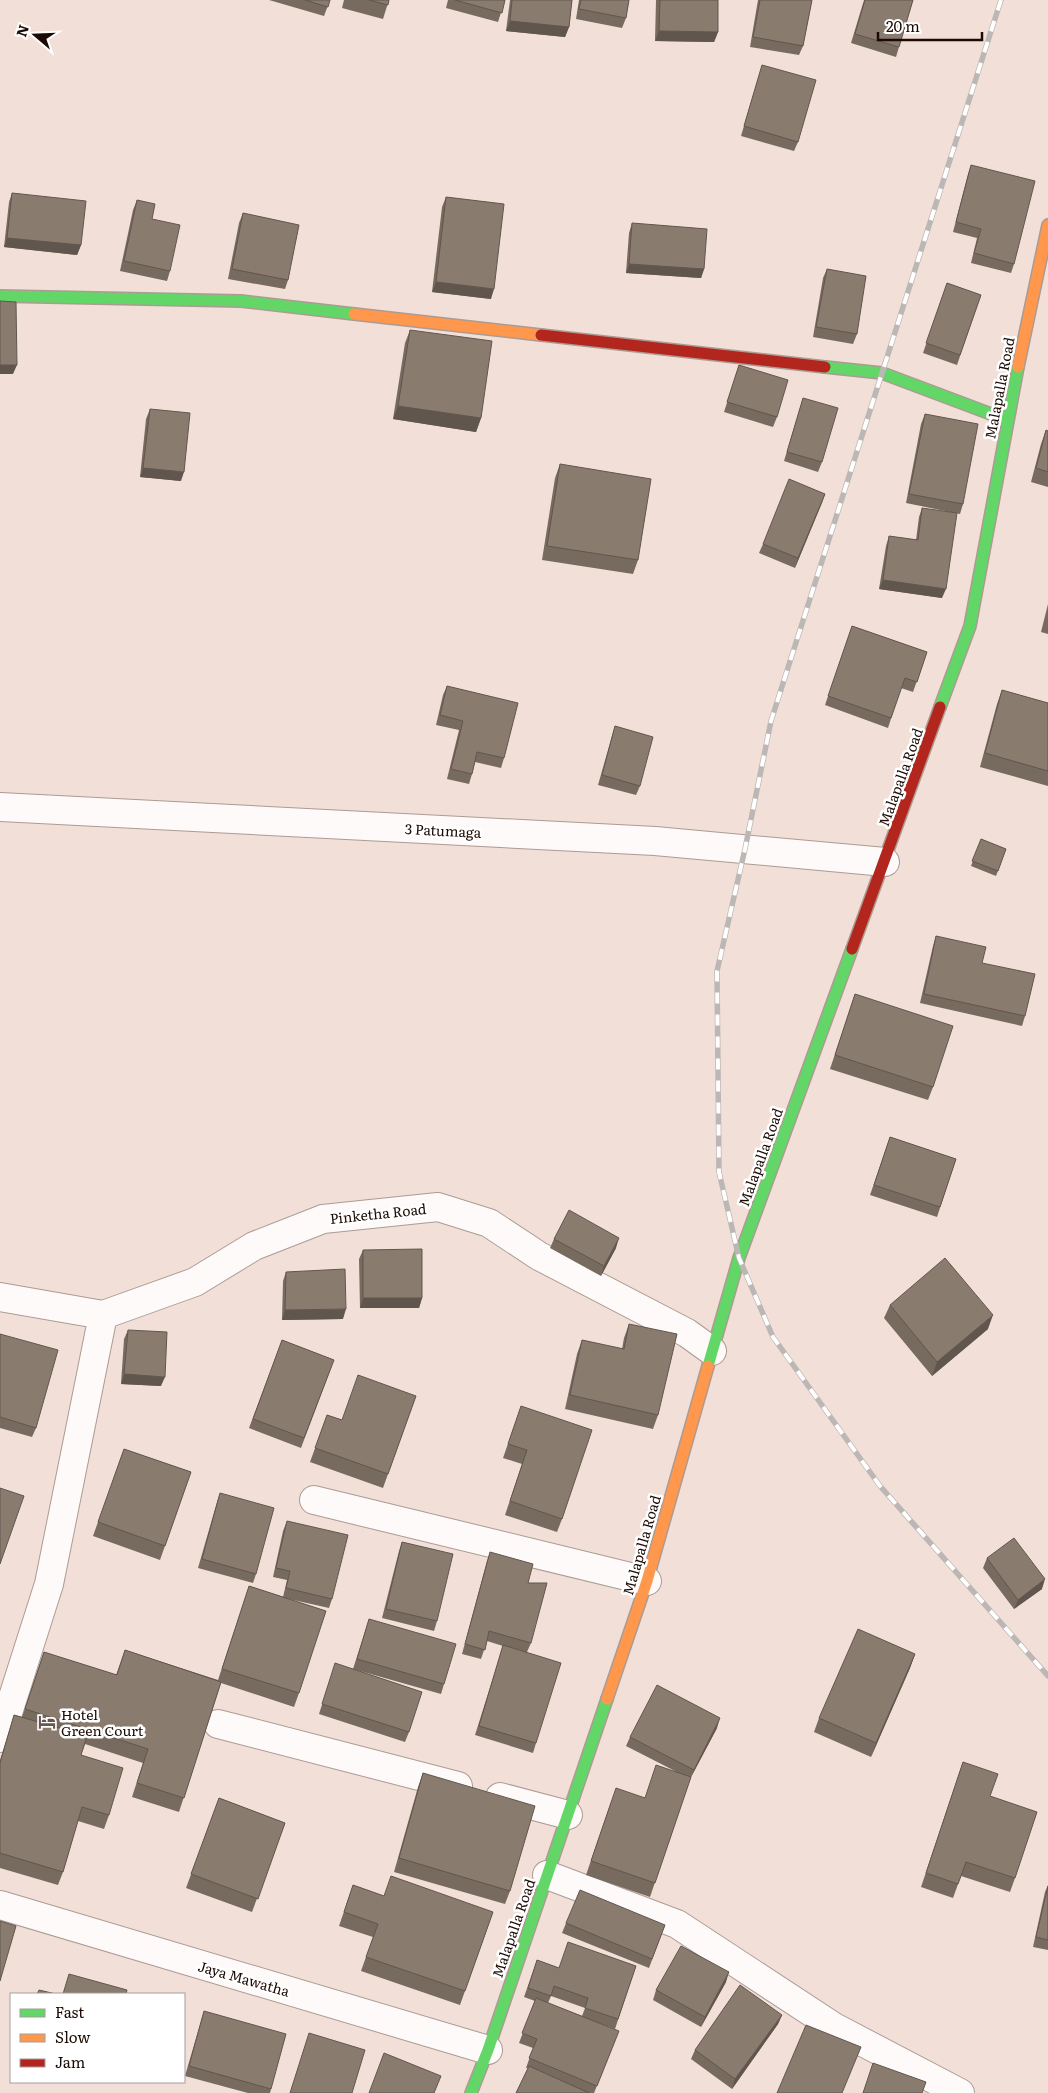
<svg xmlns="http://www.w3.org/2000/svg" width="1048" height="2093" font-family="Literata,serif">
	<style>
		.lines { fill: none; stroke-linecap: round; stroke-linejoin: round }
		.street-casing { stroke: #ac9b93; stroke-width: 30 }
		.fast-casing { stroke: #ac9b93; stroke-width: 14 }
		.slow-casing { stroke: #ac9b93; stroke-width: 14 }
		.jam-casing { stroke: #ac9b93; stroke-width: 14 }
		.street { stroke: #fdfaf9; stroke-width: 28 }
		.fast { stroke: #63d668; stroke-width: 11 }
		.slow { stroke: #ff974d; stroke-width: 11 }
		.jam { stroke: #b3261e; stroke-width: 11 }
		.rail-casing { stroke: #bcb7b5; stroke-width: 5.5 }
		.rail { stroke: #fff; stroke-width: 4; stroke-dasharray: 11; stroke-linecap: butt }
		.wall { fill: #776a5f; fill-rule: evenodd }
		.shaded-wall { fill: #61564e }
		.building { fill: #8a7b6f; stroke: #61564e }
		.labels { text-anchor: middle; dominant-baseline: central; stroke-width: 5; stroke-linejoin: round; paint-order: stroke }
		.street-label { font-size: 14px; fill: #1c0b04; stroke: #fff }
		.poi-label { font-size: 14px; fill: #1c0b04; stroke: #fff; text-anchor: start }
	</style>
	<rect width="100%" height="100%" fill="#f2e0d8"/>
	<g class="lines">
		<!-- street casing -->
		<g class="street-casing">
			<path id="street" d="M0 807 655 841 885 862
				M0 1297 103 1315 195 1282 254 1246 323 1219 438 1207 489 1223 539 1256 687 1333 712 1351
				M314 1500 647 1581
				M218 1724 458 1786
				M0 1738 49 1584 103 1315
				M500 1797 568 1815
				M547 1875 677 1924 834 2027 960 2093
				M0 1905 488 2050"/>
		</g>
		<!-- fast casing -->
		<g class="fast-casing">
			<path id="fast" d="M0 296 241 301 354 314
				M825 367 882 373 1007 420
				M940 707 970 626 1018 367
				M708 1366 739 1258 852 949
				M471 2093 488 2050 607 1699"/>
		</g>
		<!-- slow casing -->
		<g class="slow-casing">
			<path id="slow" d="M354 314 541 335
				M1018 367 1048 225
				M607 1699 647 1581 708 1366"/>
		</g>
		<!-- jam casing -->
		<g class="jam-casing">
			<path id="jam" d="M541 335 825 367
				M852 949 940 707"/>
		</g>
		<!-- street -->
		<use href="#street" class="street"/>
		<!-- fast -->
		<use href="#fast" class="fast"/>
		<!-- slow -->
		<use href="#slow" class="slow"/>
		<!-- jam -->
		<use href="#jam" class="jam"/>
		<!-- rail casing -->
		<g class="rail-casing">
			<path id="rail" d="M1001 0 771 721 745 849 717 971 719 1172 739 1258 773 1337 880 1486 1048 1676"/>
		</g>
		<!-- rail -->
		<use href="#rail" class="rail"/>
	</g>
	<!-- wall -->
	<path class="wall" d="M269 0H330L324 16Z
		M344 0H389L383 19 342 8Z
		M448 0H505L498 22 446 8Z
		M510 0H572L569 27 565 37 506 31Z
		M579 0H629L626 18 622 28 576 19Z
		M656 0H718V32L714 42 655 41Z
		M758 0H812L803 46 799 55 750 47Z
		M864 0H913L896 57 851 43Z
		M762 65 798 142 794 151 741 136Z
		M971 165 1014 264 1011 273 971 263 977 238 953 232 968 174Z
		M12 193 81 245 77 255 4 247 9 202Z
		M446 197 491 299 432 292 442 207Z
		M137 200 152 219 170 271 167 281 120 271 133 210Z
		M243 213 288 280 285 289 228 279 239 223Z
		M632 223 704 269 701 278 626 273 629 233Z
		M827 269 857 334 853 344 813 337 823 278Z
		M947 283 981 295 957 365 923 353Z
		M410 330 481 418 476 432 393 419 405 343Z
		M739 365 777 417 773 427 724 412Z
		M803 398 822 462 818 472 784 461Z
		M150 409 181 481 140 477 146 419Z
		M925 414 963 504 960 514 906 503 921 424Z
		M1046 430 1048 431V487L1031 482 1041 444Z
		M560 464 638 560 633 574 542 560 555 478Z
		M825 494 795 568 759 553 763 544Z
		M922 508 942 598 879 589 886 546 889 536 916 540 919 517Z
		M1048 604V634L1041 632Z
		M852 626 927 652 913 692 901 688 888 728 825 705Z
		M447 686 504 758 501 768 475 762 472 774 469 784 447 779 459 730 436 725 443 695Z
		M1002 690 1048 703V786L980 767 997 704Z
		M615 726 640 786 636 795 598 785 612 736Z
		M981 839 1006 849 996 876 971 866Z
		M936 936 982 963 1025 1016 1022 1026 920 1003 933 946Z
		M855 994 933 1087 928 1100 830 1069Z
		M890 1137 956 1159 937 1217 870 1195Z
		M554 1239 616 1248 601 1276 550 1248Z
		M363 1250 422 1298 419 1308H360L359 1259Z
		M286 1272 343 1319 282 1320 283 1281Z
		M890 1305 988 1329 932 1376 884 1318Z
		M629 1324 658 1415 653 1429 565 1409 577 1354 582 1340 622 1349 624 1338Z
		M128 1330 161 1386 121 1384 124 1339Z
		M0 1334 36 1428 32 1437 0 1428Z
		M282 1340 334 1360 301 1448 249 1428Z
		M416 1396 383 1488 310 1462 327 1415 342 1420Z
		M521 1406 562 1519 557 1532 505 1515 522 1464 503 1458Z
		M124 1449 191 1472 160 1560 93 1536Z
		M220 1493 256 1574 253 1583 198 1568 217 1502Z
		M287 1521 332 1599 329 1608 289 1599 299 1693 294 1707 221 1683 179 1812 132 1797 143 1763 85 1744 81 1755 109 1815 104 1829 78 1821 63 1872 58 1885 0 1868V1760L14 1715 22 1717 44 1652 116 1675 125 1650 218 1680 249 1586 283 1597 287 1580 273 1577 283 1531Z
		M402 1542 437 1621 434 1631 382 1618 399 1551Z
		M490 1552 528 1583 531 1643 527 1652 536 1743 533 1753 475 1735 503 1646 487 1641 481 1659 462 1654 487 1561Z
		M987 1558 1042 1589 1014 1609 983 1568Z
		M369 1619 444 1684 441 1694 353 1669Z
		M915 1654 910 1668 871 1757 814 1732 819 1718Z
		M332 1673 409 1732 405 1742 319 1714Z
		M717 1728 690 1779 650 1897 586 1875 611 1802 644 1798 675 1771 626 1746 630 1737Z
		M963 1762 990 1796 1015 1878 1010 1892 961 1876 953 1898 921 1887Z
		M423 1773 510 1891 505 1904 394 1872 418 1787Z
		M219 1798 285 1823 252 1912 186 1888Z
		M353 1885 384 1896 493 1912 460 2005 361 1971 373 1937 339 1926Z
		M1048 1885V1950L1033 1947 1045 1892Z
		M566 1923 665 1925 649 1968 562 1933Z
		M537 1960 559 1968 636 1966 615 2029 596 2022 615 2041 594 2093H516L528 2068H526L533 2048 519 2043 535 2001 524 1997ZM551 1996 585 2008 582 2016 548 2003Z
		M726 1982 701 2027 653 2000 656 1990Z
		M204 2011 271 2089 270 2093H248L185 2076 201 2021Z
		M782 2015 778 2024 732 2089 691 2059 695 2050Z"/>
	<!-- shaded-wall -->
	<path class="shaded-wall" d="M510 21 569 27 565 37 506 31Z
		M659 31 718 32 714 42 655 41Z
		M7 238 81 245 77 255 4 247Z
		M629 264 704 269 701 278 626 273Z
		M436 282 494 289 491 299 432 292Z
		M0 365H17L13 374H0Z
		M398 406 481 418 476 432 393 419Z
		M143 468 184 472 181 481 140 477Z
		M825 494 822 503 795 568 798 558Z
		M883 580 946 589 942 598 879 589Z
		M619 1238 616 1248 601 1276 604 1266Z
		M363 1298H422L419 1308H360Z
		M346 1309 343 1319 282 1320 285 1310Z
		M993 1315 988 1329 932 1376 937 1362Z
		M124 1374 165 1377 161 1386 121 1384Z
		M1045 1579 1042 1589 1014 1609 1018 1600Z
		M915 1654 910 1668 871 1757 876 1743Z
		M720 1718 717 1728 690 1779 694 1770Z
		M729 1972 726 1982 701 2027 705 2017Z
		M782 2015 778 2024 732 2089 735 2079Z"/>
	<!-- building -->
	<path class="building" d="M305 0H330L328 7Z
		M369 0H389L388 5Z
		M455 0H505L502 13Z
		M512 0H572L569 27 510 21Z
		M581 0H629L626 18 579 9Z
		M660 0H718V32L659 31Z
		M760 0H812L803 46 753 37Z
		M865 0H913L899 47 855 34Z
		M762 65 816 80 798 142 744 126Z
		M971 165 1035 181 1014 264 974 253 981 229 956 222Z
		M12 193 86 201 81 245 7 238Z
		M446 197 504 204 494 289 436 282Z
		M137 200 155 204 152 219 180 225 170 271 124 261Z
		M243 213 299 225 288 280 232 269Z
		M632 223 707 229 704 269 629 264Z
		M827 269 866 276 857 334 816 327Z
		M947 283 981 295 960 355 926 343Z
		M0 301 16 302 17 365H0Z
		M410 330 492 341 481 418 398 406Z
		M739 365 788 380 777 417 727 402Z
		M803 398 838 408 822 462 787 452Z
		M150 409 190 413 184 472 143 468Z
		M925 414 978 424 963 504 909 494Z
		M1046 430 1048 431V472L1036 468Z
		M560 464 651 479 638 560 547 546Z
		M789 479 825 494 798 558 763 544Z
		M922 508 957 513 946 589 883 580 889 536 918 540Z
		M852 626 927 652 917 682 905 678 891 718 828 696Z
		M447 686 518 703 504 758 477 752 472 774 451 769 463 721 440 715Z
		M1002 690 1048 703V771L985 753Z
		M615 726 653 737 640 786 602 775Z
		M981 839 1006 849 998 871 972 861Z
		M936 936 986 947 982 963 1035 974 1025 1016 924 994Z
		M855 994 953 1026 933 1087 835 1055Z
		M890 1137 956 1159 940 1207 874 1185Z
		M569 1210 619 1238 604 1266 554 1239Z
		M422 1249V1298H363V1250Z
		M945 1258 993 1315 937 1362 890 1305Z
		M345 1269 346 1309 285 1310 286 1272Z
		M629 1324 677 1334 658 1415 570 1395 582 1340 624 1349Z
		M128 1330 167 1332 165 1377 124 1374Z
		M0 1334 58 1350 36 1428 0 1417Z
		M282 1340 334 1360 304 1438 253 1419Z
		M358 1375 416 1396 388 1474 315 1448 327 1415 342 1420Z
		M521 1406 592 1430 562 1519 510 1501 527 1450 508 1444Z
		M124 1449 191 1472 165 1546 98 1522Z
		M0 1488 24 1496 0 1564Z
		M220 1493 274 1508 256 1574 202 1559Z
		M287 1521 348 1535 332 1599 286 1588 290 1571 276 1568Z
		M1014 1538 1045 1579 1018 1600 987 1558Z
		M402 1542 453 1554 437 1621 386 1609Z
		M490 1552 533 1564 528 1583H547L531 1643 489 1631 485 1650 465 1644Z
		M249 1586 326 1611 299 1693 222 1669Z
		M369 1619 456 1644 444 1684 357 1659Z
		M858 1629 915 1654 876 1743 819 1718Z
		M503 1645 561 1663 536 1743 479 1726Z
		M125 1650 221 1682 184 1798 137 1783 148 1749 25 1709 44 1652 117 1675Z
		M335 1663 422 1692 409 1732 322 1704Z
		M657 1685 720 1718 694 1770 630 1737Z
		M14 1715 87 1736 81 1755 123 1768 109 1815 82 1807 63 1872 0 1853V1763Z
		M963 1762 998 1774 990 1796 1037 1812 1015 1878 966 1862 958 1884 926 1873Z
		M656 1765 691 1777 655 1883 591 1861 616 1788 645 1798Z
		M423 1773 535 1806 510 1891 399 1858Z
		M219 1798 285 1823 258 1899 191 1874Z
		M391 1876 493 1912 465 1991 366 1957 378 1924 344 1912 353 1885 384 1896Z
		M1048 1886V1940L1036 1937Z
		M580 1890 665 1925 652 1959 566 1923Z
		M0 1921 16 1926 0 1981Z
		M568 1942 636 1966 618 2019 585 2008 588 1998 554 1986 551 1996 528 1988 537 1960 559 1968Z
		M681 1946 729 1972 705 2017 656 1990Z
		M69 1974 127 1990 126 1994H63Z
		M740 1985 782 2015 735 2079 695 2050Z
		M39 1990 56 1994H37Z
		M536 1998 619 2031 597 2086 529 2058 537 2039 522 2033Z
		M204 2011 286 2034 271 2089 189 2066Z
		M806 2025 861 2047 842 2093H777Z
		M309 2033 365 2050 352 2093H290Z
		M384 2053 441 2076 434 2093H369Z
		M873 2063 926 2082 922 2093H863Z
		M529 2066 589 2093H516Z"/>
	<!-- icons -->
	<defs>
		<g id="hotel-bare" transform="scale(1.35)"><path d="M-6-4.5h1.5V1H6V5H4.5V3h-9V5H-6ZM-4 0a1.8 1.8 0 1 1 3.6 0ZM.5 0V-2.5h3Q6-2.5 6 0Z" fill="#67564e" stroke="#fff" stroke-width="2.5" paint-order="stroke"/></g>
	</defs>
	<g fill-rule="evenodd">
		<use href="#hotel-bare" x="47" y="1722"/>
	</g>
	<g class="labels">
		<!-- street labels -->
		<g class="street-label">
			<text transform="translate(999 388) rotate(-79)">Malapalla Road</text>
			<text transform="translate(900 777) rotate(-70)">Malapalla Road</text>
			<text transform="translate(443 830) rotate(3)">3 Patumaga</text>
			<text transform="translate(760 1157) rotate(-70)">Malapalla Road</text>
			<text transform="translate(378 1213) rotate(-6)">Pinketha Road</text>
			<text transform="translate(641 1545) rotate(-74)">Malapalla Road</text>
			<text transform="translate(513 1928) rotate(-71)">Malapalla Road</text>
			<text transform="translate(244 1978) rotate(16)">Jaya Mawatha</text>
		</g>
		<!-- poi labels -->
		<g class="poi-label">
			<text x="61" y="1714">Hotel<tspan x="61" dy="16">Green Court</tspan></text>
		</g>
	</g>
	<!-- legend -->
	<rect x="10" y="1993" width="175" height="90" fill="#ffffff" stroke="#a49d9b"/>
	<rect x="20" y="2009" width="25" height="8" fill="#63d668" stroke="#a49d9b"/>
	<text x="55" y="2018" font-size="15" fill="#1c0b04">Fast</text>
	<rect x="20" y="2034" width="25" height="8" fill="#ff974d" stroke="#a49d9b"/>
	<text x="55" y="2043" font-size="15" fill="#1c0b04">Slow</text>
	<rect x="20" y="2059" width="25" height="8" fill="#b3261e" stroke="#a49d9b"/>
	<text x="55" y="2068" font-size="15" fill="#1c0b04">Jam</text>
	<!-- north arrow -->
	<g transform="translate(35 35) rotate(289)" stroke="#ffffff" stroke-width="4" paint-order="stroke">
	<path d="M0-4L9 19L0 12L-9 19Z" fill="#1c0b04"/>
	<text y="-8" font-size="14" font-weight="bold" text-anchor="middle" fill="#1c0b04">N</text>
	</g>
	<!-- scale -->
	<path d="M878 32v8h104v-8" fill="none" stroke="#1c0b04" stroke-width="2.5"/>
	<text x="886" y="32" font-size="15" fill="#1c0b04" stroke="#ffffff" stroke-width="4" paint-order="stroke">20 m</text>
</svg>
